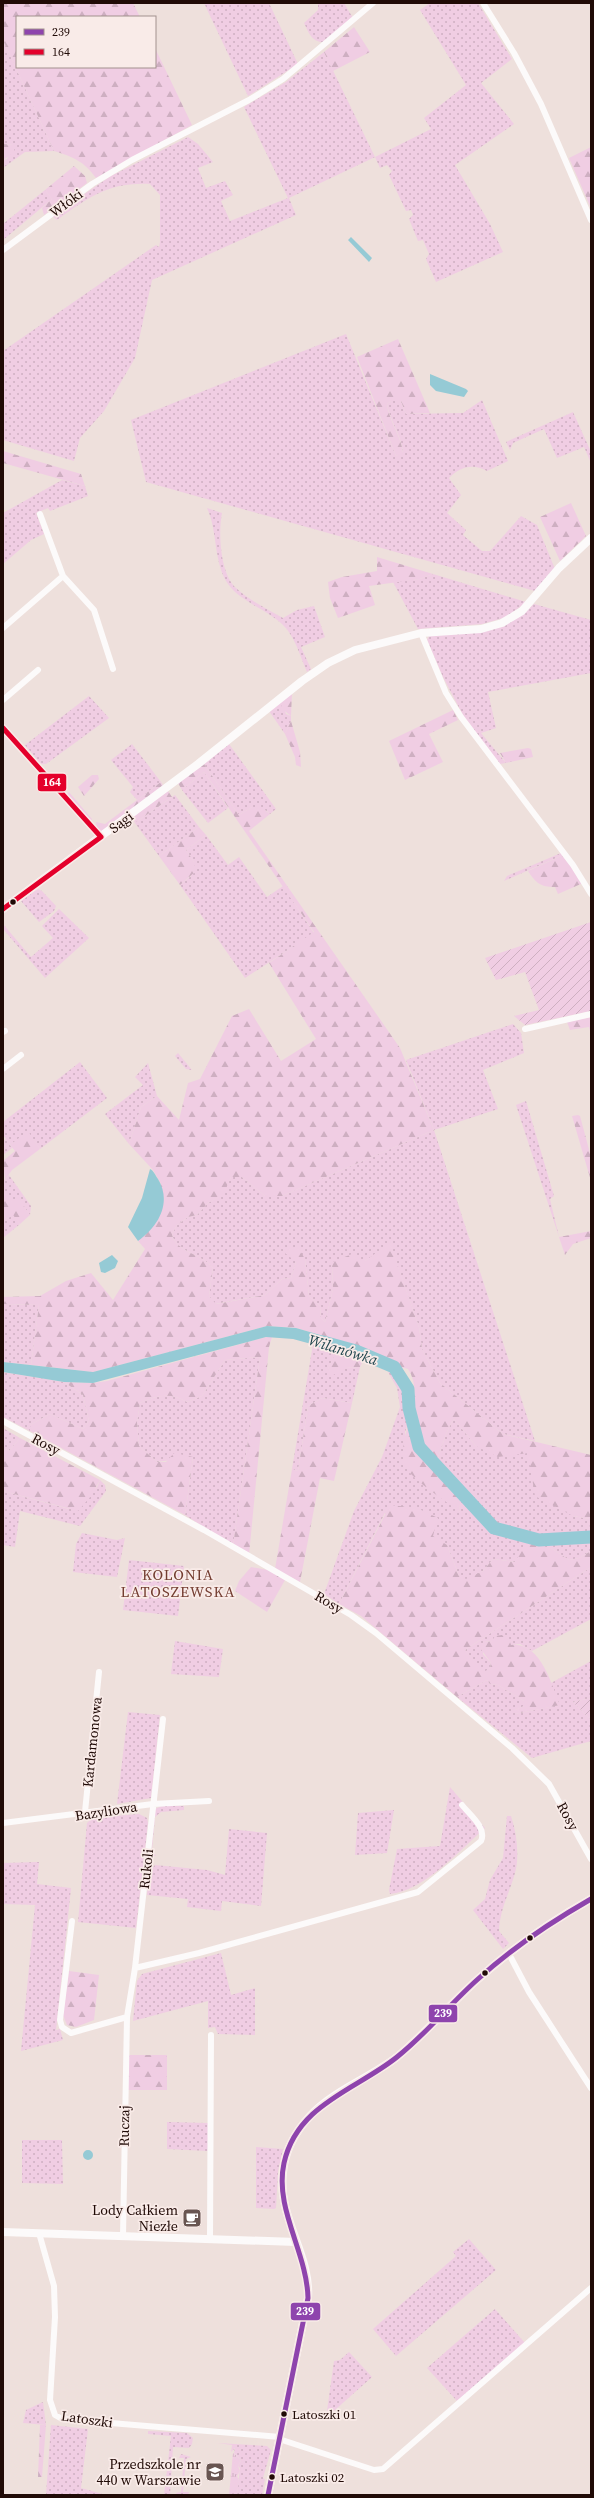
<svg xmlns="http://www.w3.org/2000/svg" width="594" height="2498" font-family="'Source Serif 4',serif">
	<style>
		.grass { fill: url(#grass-dots) }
		.forest { fill: url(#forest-firs) }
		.park { fill: url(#park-tufts) }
		.garden { fill: url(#garden-furrows) }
		.water { fill: #95cad5 }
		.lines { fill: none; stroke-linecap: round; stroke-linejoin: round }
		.river { stroke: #95cad5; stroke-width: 13 }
		.minor { stroke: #fcfafa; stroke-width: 6 }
		.tertiary { stroke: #fcfafa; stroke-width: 8 }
		.bus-1-casing { stroke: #f9ebe8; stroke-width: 8 }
		.bus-2-casing { stroke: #f9ebe8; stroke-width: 8 }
		.bus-1 { stroke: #8e44ad; stroke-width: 5 }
		.bus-2 { stroke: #e4002b; stroke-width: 5 }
		.bus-dot { fill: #200a06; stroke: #f9ebe8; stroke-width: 1.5 }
		.labels { text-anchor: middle; stroke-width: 3.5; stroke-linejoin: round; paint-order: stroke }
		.bus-label { font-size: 13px; fill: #200a06; stroke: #f9ebe8; text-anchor: start }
		.street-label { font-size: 14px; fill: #200a06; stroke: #f9ebe8 }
		.poi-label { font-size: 14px; fill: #200a06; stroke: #f9ebe8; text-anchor: end }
		.water-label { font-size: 15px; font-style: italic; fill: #1f454d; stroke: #f9ebe8 }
		.neighbourhood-label { font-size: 15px; letter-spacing: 1px; fill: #733c30; stroke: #f9ebe8 }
		.line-badge { stroke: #f9ebe8; stroke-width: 1.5 }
		.badge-label { font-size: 11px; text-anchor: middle; font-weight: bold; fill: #fff }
	</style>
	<defs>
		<pattern id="grass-dots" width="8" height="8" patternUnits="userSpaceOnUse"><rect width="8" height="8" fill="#f0cde3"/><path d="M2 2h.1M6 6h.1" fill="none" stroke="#ceafc1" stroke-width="1.8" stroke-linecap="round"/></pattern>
		<pattern id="forest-firs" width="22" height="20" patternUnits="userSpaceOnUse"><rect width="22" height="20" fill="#f0cde3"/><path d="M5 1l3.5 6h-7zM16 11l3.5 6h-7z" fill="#ceafc1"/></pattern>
		<pattern id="park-tufts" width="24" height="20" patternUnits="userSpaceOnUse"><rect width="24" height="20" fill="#f0cde3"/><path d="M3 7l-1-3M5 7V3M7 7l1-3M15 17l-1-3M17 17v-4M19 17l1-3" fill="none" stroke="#ceafc1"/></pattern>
		<pattern id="garden-furrows" width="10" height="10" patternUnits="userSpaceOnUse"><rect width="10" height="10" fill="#f0cde3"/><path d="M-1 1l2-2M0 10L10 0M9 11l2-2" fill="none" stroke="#ceafc1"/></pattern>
	</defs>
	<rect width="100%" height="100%" fill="#eee0dc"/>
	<path class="grass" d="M204 3H269L298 64 248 96Z
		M318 3H344L353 18 325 42C312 43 309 33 304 23L318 10Z
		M430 3H478L512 59 481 83 514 124 455 165 490 224 503 252 436 282 426 259 429 254 423 240 418 241 409 219 413 215 411 210 406 211 389 175 392 171 387 165 380 168 375 157 289 198 296 215 152 280 135 358 104 411 80 438 74 461 3 440V351L156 245 159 247 160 242V195L150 184C109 182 89 197 57 220L52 216 111 176 188 137 198 144 213 162 198 168 206 188 225 181 233 195 221 201 230 221 288 198 244 107 286 82 324 52 375 157 431 129 424 118 466 85 420 10Z
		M3 40 54 151 25 152 3 168V160L7 159 13 145 3 144Z
		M45 190 52 199 3 240V224Z
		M346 334 396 456 403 452C401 435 390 421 387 404L391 401H401L406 414 463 413 482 400 508 461 487 471C472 463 460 467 449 478L461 495 447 513 466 530 463 535 482 551H490L521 516 537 525 555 569 535 591 146 482 131 420Z
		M573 412 591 452V463L584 447 557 458 544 429 513 443 510 450 506 442Z
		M62 480 85 486 88 496 50 511 48 508 36 513 44 534 31 540 3 564V513Z
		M207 508 222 513C218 532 220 574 236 588 249 600 267 609 283 618L297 610 314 606 325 637 301 647 311 669 307 672C300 656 295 636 282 624 266 609 241 602 228 584 213 562 218 531 207 508Z
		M433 574 526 602 507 617 482 624 418 629 393 582 420 579Z
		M534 604 591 620V673L488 692 496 728 481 733 506 763 499 764 464 717 443 677 427 640 429 636C475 632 498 637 534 604Z
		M89 696 109 718 46 764H41L25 745Z
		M282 701 286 714 291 716V721L285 734 269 711Z
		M132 744 161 782 137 800 130 792 133 787 111 760Z
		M229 744 276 809 270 814 267 811 252 807 239 815 204 764Z
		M204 772 228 808 208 823 182 790Z
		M175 795 199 827 159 856 135 823Z
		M206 835 228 865 239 857 267 897 283 886 314 933 245 978 180 885 191 876 194 862 186 850Z
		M561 853 563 855 504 881 507 876Z
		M38 889 42 891 56 906 54 911 39 922 21 901Z
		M59 909 89 938 45 978 3 929V924L31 957 53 938 42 926Z
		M513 1024 521 1033 524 1053 483 1070 498 1109 434 1130 535 1441 503 1434 440 1383 422 1349 419 1327 390 1244 365 1261 332 1262 333 1289 325 1322 321 1318 320 1306 309 1296 305 1259 296 1262 291 1278 282 1279 265 1295 215 1304 209 1296 213 1268C201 1253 175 1252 172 1234L177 1225 188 1217 197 1215 208 1203 222 1195 231 1177H242L265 1196H282L434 1130 406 1060Z
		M178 1053 192 1070 186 1069 175 1056Z
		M80 1062 107 1098 40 1149 28 1132 10 1145 12 1148 3 1155V1141L6 1139 3 1135V1122Z
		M148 1063 157 1096 141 1107 129 1144 105 1114 143 1085 135 1077Z
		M526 1101 554 1196 550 1199 559 1237 516 1105Z
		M9 1175 31 1206 30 1215 19 1200 13 1204 3 1190V1178L5 1180Z
		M3 1214 7 1219 13 1214 20 1224 3 1238Z
		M3 1304 39 1305 31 1365 3 1362Z
		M313 1344 337 1351 328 1369 360 1367 352 1403 322 1398 308 1406 298 1471 292 1469Z
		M260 1357 233 1546 185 1515 193 1457 157 1462 139 1446 137 1422 140 1403C157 1395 171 1392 187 1402L202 1396 225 1360Z
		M3 1372 64 1382 83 1395 89 1421 83 1429 50 1414 30 1425V1431L3 1417Z
		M388 1372 394 1373 403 1384 406 1396 409 1421 405 1432 411 1473 460 1512C459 1490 449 1482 432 1470 442 1453 443 1435 454 1419L476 1446 528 1452 573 1516 590 1519 591 1551 579 1558 569 1560 551 1548 515 1562 493 1559 483 1571 466 1580 459 1576 447 1545 385 1513 339 1604 324 1594 354 1511 382 1457 400 1407 397 1388Z
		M3 1428 20 1438 9 1451 3 1448Z
		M100 1480 105 1485 106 1491 80 1526 20 1511 15 1547 3 1545V1491L69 1509 97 1487Z
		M82 1533 117 1540 125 1538 117 1577 73 1572 76 1544Z
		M129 1560 184 1566 178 1616 123 1610Z
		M591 1567V1619L532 1651 520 1644 511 1645 492 1641 484 1642 483 1654 491 1663 490 1668 484 1673 465 1650Z
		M175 1641 223 1649 219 1677 171 1674Z
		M591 1661V1698L573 1702 591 1720V1741L532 1758 457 1697 487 1680 490 1684 498 1685 524 1701V1706L515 1710V1714L559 1705 551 1683Z
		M128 1712 160 1715 151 1798 117 1804Z
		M450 1787 485 1828C460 1850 424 1891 390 1894L389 1890 397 1849 440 1846Z
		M162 1806H184V1810L161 1812 155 1817 152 1850 156 1856H152L151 1853 155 1809Z
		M394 1810 387 1853 355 1855 358 1813Z
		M139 1814 147 1818 148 1823 136 1928 78 1922 87 1823 92 1818Z
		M507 1816H511C516 1831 518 1846 517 1862 515 1884 500 1904 499 1931L509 1943 503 1949 473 1910 485 1899 490 1880 503 1858Z
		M229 1829 267 1833 261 1906 222 1901 221 1911 187 1907 188 1899 147 1895 149 1872 155 1865 207 1870 225 1875Z
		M39 1862 37 1884 71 1888 56 2030 60 2029 63 2040 21 2051 35 1905 3 1904V1863Z
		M221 1953 231 1995 255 1988V2035L218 2034 215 2027 208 2028V2001L133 2021 137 1981 142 1974Z
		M167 2122 208 2123V2151L167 2149Z
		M22 2140H62L63 2184 22 2183Z
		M256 2147 283 2149 278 2171 276 2208 274 2209 256 2208Z
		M469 2239 496 2270 396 2356 373 2329 456 2256 453 2252Z
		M495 2309 525 2343 457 2401 427 2368Z
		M349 2352 372 2377 326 2418 334 2361 340 2360Z
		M43 2402 46 2425 23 2423 26 2410Z
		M51 2425 88 2429 81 2488 106 2495H46Z
		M148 2431 187 2433 193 2438 192 2444 189 2448 173 2447 170 2495H164L171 2436 148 2434Z
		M217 2443 267 2446 271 2450 263 2478 265 2479 262 2495H237L240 2468 238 2466 241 2460 234 2453 235 2448 231 2452 232 2445Z
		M181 2454 191 2457 186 2459 183 2492H189L188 2495H177L176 2493 181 2492 184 2458H179Z"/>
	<path class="forest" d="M3 3H133L140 17H17V67H155V48L192 125 96 178C84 161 73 157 54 151L3 40Z
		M354 27 370 52 333 71 324 52Z
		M3 144 13 145 15 152 3 160Z
		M591 147V204L590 206 569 158Z
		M74 166 85 176 87 183 44 215 42 208 52 199 45 190Z
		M398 339 430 413 406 414 401 401H391L387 404C389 421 401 435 403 453L396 456 357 357Z
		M3 451 81 474 85 486 3 463Z
		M571 503 586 536 560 561 540 517Z
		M377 557 433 574 420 579 369 586 375 605 338 618 330 598 328 582 342 577 377 571Z
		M292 693 291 716 281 708 282 701Z
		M453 710 458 720 429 734 443 762 405 780 389 741Z
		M291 721 300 752 301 767 296 765 295 757 285 734Z
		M528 748 531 749 533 757 506 763 500 753Z
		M204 764 239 815 252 807H261L270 814 249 831 400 1048 434 1130 282 1196H265L242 1177H231L223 1195 208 1203 197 1215 188 1217 177 1225 172 1234C175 1252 201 1253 213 1268L209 1296 216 1304 265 1295 282 1279 291 1278 296 1262 285 1253 290 1247 299 1249 305 1259 309 1296 320 1306 321 1318 325 1322 333 1289 332 1262 352 1254 365 1261 390 1243 419 1327 422 1349 440 1383 503 1434 591 1455V1534H589L590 1519 573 1516 535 1496 528 1453 498 1457 476 1446 454 1419C443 1435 442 1453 432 1470L444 1478 459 1496 460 1512C444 1500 425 1488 411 1474 386 1447 430 1402 408 1369L369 1359 362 1363 360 1367 345 1368 330 1377 328 1369 341 1341 296 1328 267 1326 93 1372 31 1365 39 1305 3 1304V1297L40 1296 66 1281 91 1273 113 1300 145 1249 138 1241 156 1223 161 1184 153 1170 129 1144 141 1107 157 1096 179 1120 188 1083 200 1079 232 1016 249 1009 281 1061 316 1039 269 963 314 932 204 772 182 790 178 783Z
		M92 775H98L99 779 84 796 78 787Z
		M161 782 164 787 102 831 97 828 96 822 105 824Z
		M168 791 172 797 135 823 132 817Z
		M69 792 92 819 91 821 66 794Z
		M199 827 206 835 186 850 194 862 196 871 180 885 159 856Z
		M563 855 583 883 558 894 555 887C540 887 536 883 528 871Z
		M591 1017V1035L589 1027 570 1030 567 1022Z
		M578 1115 580 1116 591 1157V1181L572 1116Z
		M28 1131 40 1149 12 1170 5 1180 3 1161 15 1151 10 1145Z
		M3 1190 13 1203 19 1199 30 1215 20 1224 13 1215 7 1219 3 1214Z
		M591 1231V1238L573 1244 565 1255 559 1237Z
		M266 1337H272L269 1347 249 1555 233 1546 260 1357 225 1360 202 1396 187 1402C171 1392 157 1395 140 1403L137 1422 139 1446 157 1462H166L174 1453 193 1457 185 1515 30 1431V1425L50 1414 83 1429 89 1421 83 1395 64 1382 93 1383 107 1381Z
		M322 1398 352 1403 334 1481 320 1478 300 1582 275 1569 292 1469 298 1471 308 1406Z
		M20 1438 100 1480 91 1496 78 1511 3 1491V1448L9 1451Z
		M390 1505 417 1508 438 1518 433 1536 447 1545 459 1576 466 1579 483 1571 493 1559 515 1562 525 1543 551 1548 569 1560 579 1558 591 1551V1567L465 1650 484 1672 490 1668 491 1663 480 1648 484 1642 492 1641 495 1636 502 1635 509 1639 511 1645C540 1641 551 1683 560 1705L515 1714V1710L524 1706V1701L498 1685 490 1684 487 1680 457 1697 361 1616 339 1604Z
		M251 1567 268 1570 285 1580 267 1612 235 1591 239 1581Z
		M69 1971 99 1975 94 2020 76 2027 67 2025 63 2015Z
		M128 2055H167V2090H128Z
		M40 2425H46L42 2477H38Z"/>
	<path class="park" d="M233 2453 241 2460 238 2466 240 2471 237 2476 239 2481 237 2495H229Z"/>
	<path class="garden" d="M591 922V1011L525 1025 514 1016 539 1010 525 972 496 980 485 958Z
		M591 1698V1720L573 1702Z"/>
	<path class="water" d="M351 237 372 258 369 262 348 240Z
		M430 374 466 389 468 391 464 397 436 391 430 385Z
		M150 1169C154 1171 155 1175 158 1179 172 1202 159 1226 138 1241L128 1227 142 1198Z
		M112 1255 118 1261 115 1268 105 1273 101 1272 99 1263Z
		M267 1326 296 1328 341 1341 337 1351 293 1339 266 1337 93 1383 64 1382 3 1372V1362L93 1372Z
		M83 2155a5 5 0 1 1 10 0a5 5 0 1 1-10 0Z"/>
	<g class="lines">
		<path class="river" d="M323 1342 356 1351 394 1367 408 1389 409 1408 419 1447 494 1528 539 1540 591 1537"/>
		<path class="minor" d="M483 3 514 53 541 104 591 220
			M3 250 92 184 132 160 249 100 283 79 373 3
			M40 514 63 576 94 610 113 669
			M3 628 63 576
			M421 633 446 693 461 717 573 865 591 894
			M3 700 38 670
			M3 728 101 837
			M525 1029 591 1014
			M3 1032 5 1031
			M3 1069 21 1055
			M3 1421 204 1530 351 1615 376 1633 512 1748 549 1784 591 1859
			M85 1812 99 1672
			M3 1823 153 1804 209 1801
			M72 1921 60 2020 62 2027 71 2033 127 2017
			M509 1954 529 1992 591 2088
			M135 1968 199 1953 418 1892 481 1841C487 1828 470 1815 462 1805
			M39 2233 54 2286 55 2317 50 2400 55 2415 62 2419 280 2437
			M123 2236 127 2017 135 1968 163 1719
			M210 2238 211 2035
			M279 2439 374 2470 383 2469 591 2288"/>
		<path class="tertiary" d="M3 909 198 764 302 681 328 663 355 650 421 633 481 629 502 623 522 611 559 568 591 538
			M3 2232 296 2242
			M268 2495 308 2298C311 2254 277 2217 283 2172 285 2151 295 2132 310 2116 334 2090 370 2078 397 2057 426 2033 450 2004 478 1979 513 1948 551 1921 591 1899"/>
		<g class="bus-1-casing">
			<path id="bus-1" d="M268 2495 308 2298C307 2252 274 2209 284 2163 297 2104 356 2090 397 2057 427 2033 450 2004 478 1979 512 1948 551 1922 591 1899"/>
		</g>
		<g class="bus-2-casing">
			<path id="bus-2" d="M3 728 101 837
				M3 909 101 837"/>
		</g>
		<use href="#bus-1" class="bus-1"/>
		<use href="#bus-2" class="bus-2"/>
	</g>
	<defs>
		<g id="cafe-square" transform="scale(1)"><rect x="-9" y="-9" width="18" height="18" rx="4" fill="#685551" stroke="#f9ebe8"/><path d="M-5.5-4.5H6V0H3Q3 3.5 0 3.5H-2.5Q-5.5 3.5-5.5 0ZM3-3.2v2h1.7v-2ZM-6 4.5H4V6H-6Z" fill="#fff"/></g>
		<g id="school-square" transform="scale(1)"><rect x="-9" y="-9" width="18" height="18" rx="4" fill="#685551" stroke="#f9ebe8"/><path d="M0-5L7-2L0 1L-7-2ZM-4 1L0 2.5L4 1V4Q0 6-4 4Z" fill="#fff"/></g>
	</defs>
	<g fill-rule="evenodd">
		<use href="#cafe-square" x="192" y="2218"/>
		<use href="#school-square" x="215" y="2472"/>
	</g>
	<g class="bus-dot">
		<circle cx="13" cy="902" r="3.5"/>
		<circle cx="530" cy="1938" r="3.5"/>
		<circle cx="485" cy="1973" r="3.5"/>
		<circle cx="284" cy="2414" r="3.5"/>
		<circle cx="272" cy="2477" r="3.5"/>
	</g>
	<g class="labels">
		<g class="bus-label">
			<text x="292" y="2419">Latoszki 01</text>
			<text x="280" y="2482">Latoszki 02</text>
		</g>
		<g class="street-label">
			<text transform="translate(66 203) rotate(-36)" y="5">Włóki</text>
			<text transform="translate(121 822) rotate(-37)" y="5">Sągi</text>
			<text transform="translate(46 1444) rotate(28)" y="5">Rosy</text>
			<text transform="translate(329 1602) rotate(30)" y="5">Rosy</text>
			<text transform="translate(92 1742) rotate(-84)" y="5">Kardamonowa</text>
			<text transform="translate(106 1811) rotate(-9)" y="5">Bazyliowa</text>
			<text transform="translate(568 1816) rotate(62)" y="5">Rosy</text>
			<text transform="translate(146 1869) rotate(-84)" y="5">Rukoli</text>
			<text transform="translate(124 2126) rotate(-89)" y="5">Ruczaj</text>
			<text transform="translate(87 2419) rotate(8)" y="5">Latoszki</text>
		</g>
		<g class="poi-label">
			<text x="178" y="2215">Lody Całkiem<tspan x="178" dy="16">Niezłe</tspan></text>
			<text x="201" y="2469">Przedszkole nr<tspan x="201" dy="16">440 w Warszawie</tspan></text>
		</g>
		<g class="water-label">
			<text transform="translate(343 1350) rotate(17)" y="5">Wilanówka</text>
		</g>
		<g class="neighbourhood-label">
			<text x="178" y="1580">KOLONIA<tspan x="178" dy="17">LATOSZEWSKA</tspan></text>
		</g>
	</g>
	<g class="line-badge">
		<rect x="37" y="773" width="30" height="19" rx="4" fill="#e4002b"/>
		<rect x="428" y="2004" width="30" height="19" rx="4" fill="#8e44ad"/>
		<rect x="290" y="2302" width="31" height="19" rx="4" fill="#8e44ad"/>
	</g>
	<g class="badge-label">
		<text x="52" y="786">164</text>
		<text x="443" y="2017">239</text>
		<text x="305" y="2315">239</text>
	</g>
	<rect width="594" height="2498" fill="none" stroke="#200a06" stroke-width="8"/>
	<rect x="16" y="16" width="140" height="52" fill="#f9ebe8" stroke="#a2918e"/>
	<rect x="24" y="29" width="20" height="6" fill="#8e44ad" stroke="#a2918e"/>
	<text x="52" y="36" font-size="12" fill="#200a06">239</text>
	<rect x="24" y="49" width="20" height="6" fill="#e4002b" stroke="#a2918e"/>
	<text x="52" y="56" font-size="12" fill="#200a06">164</text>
</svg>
